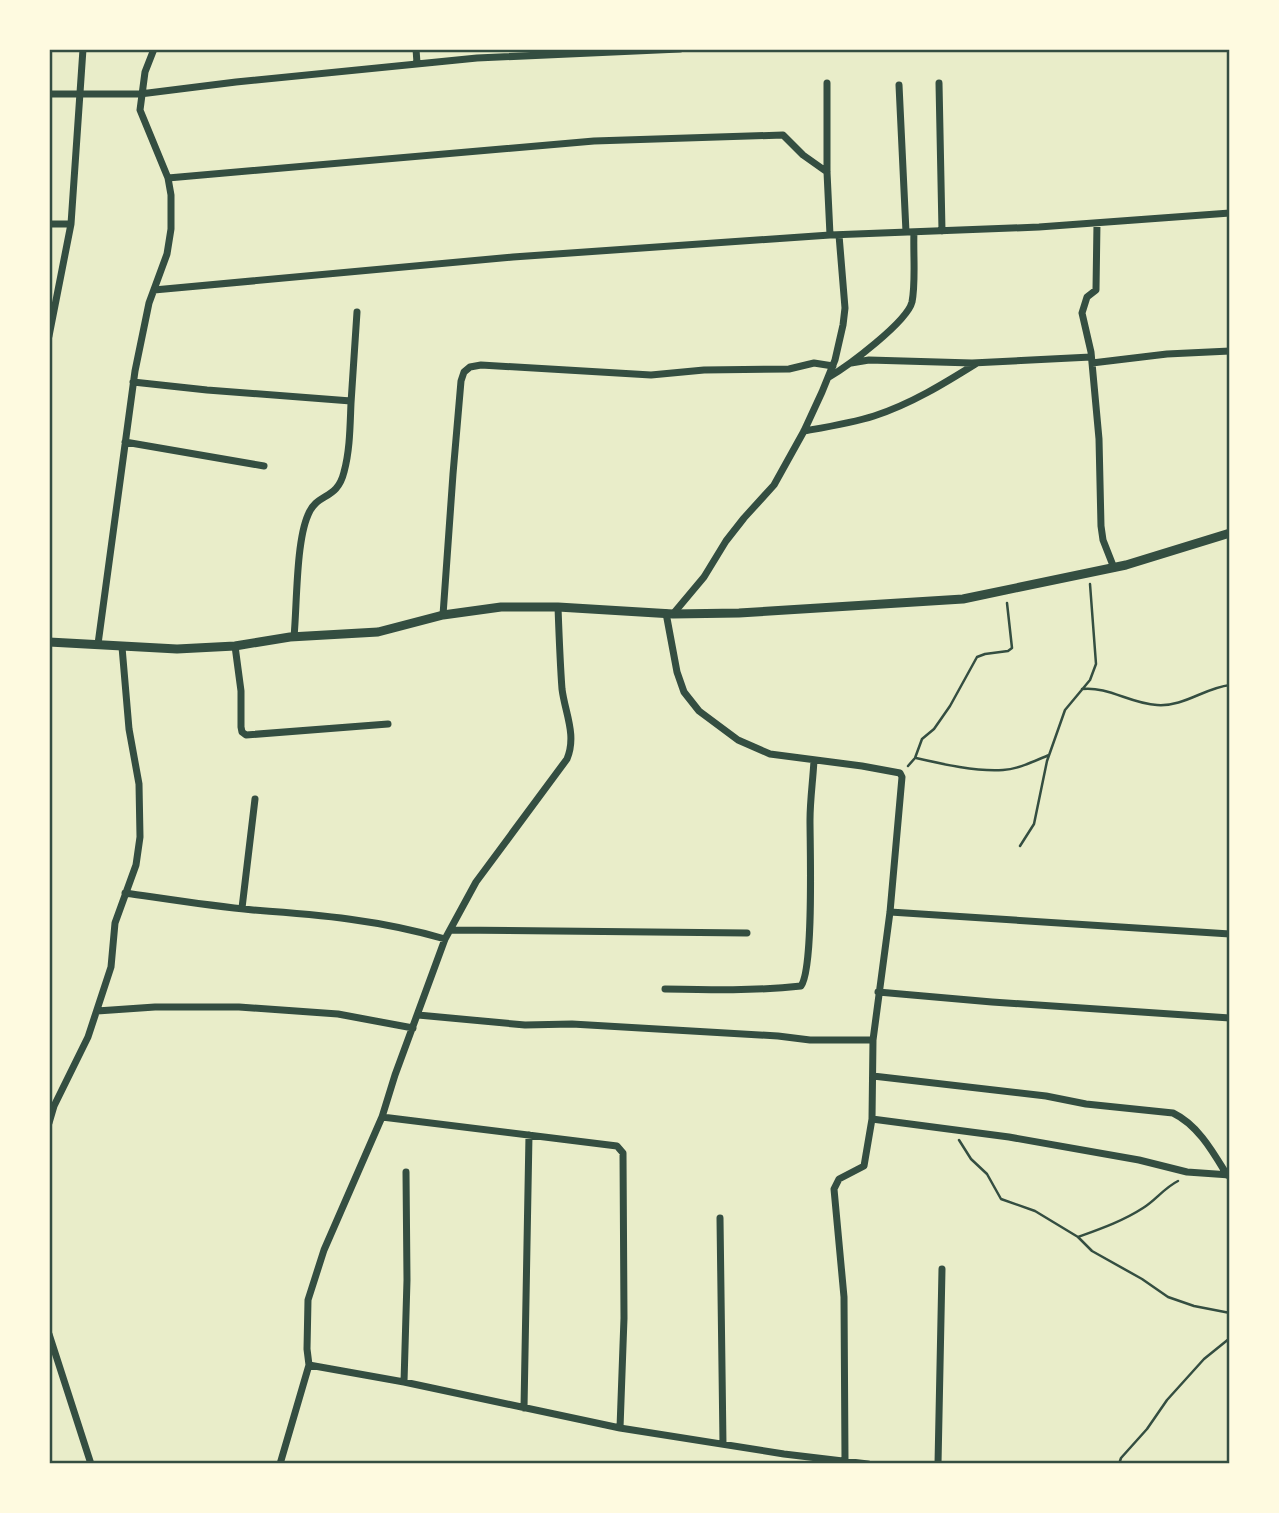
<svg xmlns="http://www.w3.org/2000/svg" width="1279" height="1513" font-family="Inter,sans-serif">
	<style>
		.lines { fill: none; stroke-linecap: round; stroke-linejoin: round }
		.path { stroke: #344e41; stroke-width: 2.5 }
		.minor { stroke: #344e41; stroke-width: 7 }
		.tertiary { stroke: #344e41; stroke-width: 9 }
		.neatline { fill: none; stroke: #344e41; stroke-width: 2.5 }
	</style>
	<rect width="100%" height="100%" fill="#e9edc9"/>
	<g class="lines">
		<path class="path" d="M1082 689C1108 686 1131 704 1157 705 1184 707 1204 688 1230 685
			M916 758C942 764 977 772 1003 770 1019 769 1034 761 1049 755
			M908 766 915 758 922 739 934 729 950 706 977 657 985 654 1008 651 1012 648 1007 603
			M1020 846 1034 824 1047 761 1065 710 1090 680 1096 664 1090 584
			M959 1140 971 1159 987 1174 1001 1199 1035 1211 1078 1237 1092 1251 1142 1279 1168 1297 1194 1306 1230 1313
			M1078 1237C1100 1229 1123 1221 1143 1208 1156 1200 1164 1188 1178 1181
			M1119 1464 1121 1458 1147 1429 1167 1400 1204 1359 1230 1338"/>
		<path class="minor" d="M416 49 417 63
			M827 83V172L830 235
			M939 83 942 231
			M899 85 906 232
			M49 94H140L236 82 477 58 680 49
			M168 178 594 141 783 135 803 155 827 172
			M1097 223 1096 290 1087 297 1082 313 1091 352 1099 439 1101 526 1103 540 1114 568
			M49 224H71
			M154 290 513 257 830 235 1039 227 1230 213
			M49 336 71 224 83 49
			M851 363 869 360 972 363 1091 357
			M1092 363 1167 354 1230 351
			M829 377C848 366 907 322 912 302 916 282 913 253 914 232
			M133 382 207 390 351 401
			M804 431C827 427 852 423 874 416 911 404 945 383 977 363
			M125 442 264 466
			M666 613 677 672 684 692 699 711 738 740 770 754 862 766 900 773 902 777 890 912 873 1040 872 1119 864 1166 839 1179 834 1189 844 1297 845 1460
			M673 614 704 577 726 541 744 518 774 485 804 431 822 392 835 360 843 325 845 308 839 235
			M443 615 453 474 461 381 464 372 470 367 481 365 651 375 704 370 789 369 814 363 833 366
			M294 637C297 605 296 542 308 515 317 492 337 501 344 472 350 450 350 426 351 403 353 373 355 343 357 312
			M98 644 135 371 149 303 167 254 171 229V195L168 178 140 110 145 72 154 49
			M235 646 241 691V727L242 732 246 735 388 724
			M125 893C167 899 210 906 253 910 321 915 380 920 445 939
			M242 908 255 799
			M890 912 1230 934
			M451 930 747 933
			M665 989C710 990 756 991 801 986 814 968 810 848 810 820 810 800 813 780 814 760
			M878 992 992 1002 1230 1018
			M97 1011 155 1007H239L338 1014 413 1028
			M418 1015 525 1025 572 1024 778 1036 810 1040H873
			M873 1076 1046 1096 1086 1104 1173 1113C1198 1125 1213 1152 1227 1175
			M382 1117 617 1146 623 1153 624 1318 620 1428
			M872 1119 1009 1137 1139 1160 1187 1172 1230 1175
			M49 1123 54 1106 88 1037 111 967 115 923 136 865 140 837 139 784 129 729 122 647
			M720 1218 723 1444
			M49 1334 91 1464
			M309 1365 404 1382 620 1428 784 1454 868 1464
			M404 1382 407 1280 406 1172
			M524 1408 529 1135
			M280 1464 309 1365 307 1349 308 1300 324 1250 382 1117 395 1075 445 939 476 882 567 759C577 735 565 713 562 689 560 662 559 634 558 607
			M938 1464 942 1269"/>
		<path class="tertiary" d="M49 642 177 649 235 646 290 637 378 632 443 615 501 607H558L673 614 739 613 963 599 1126 565 1230 533"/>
	</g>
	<rect width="1279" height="1513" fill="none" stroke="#fefae0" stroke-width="102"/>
	<rect x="51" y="51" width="1177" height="1411" class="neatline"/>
</svg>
